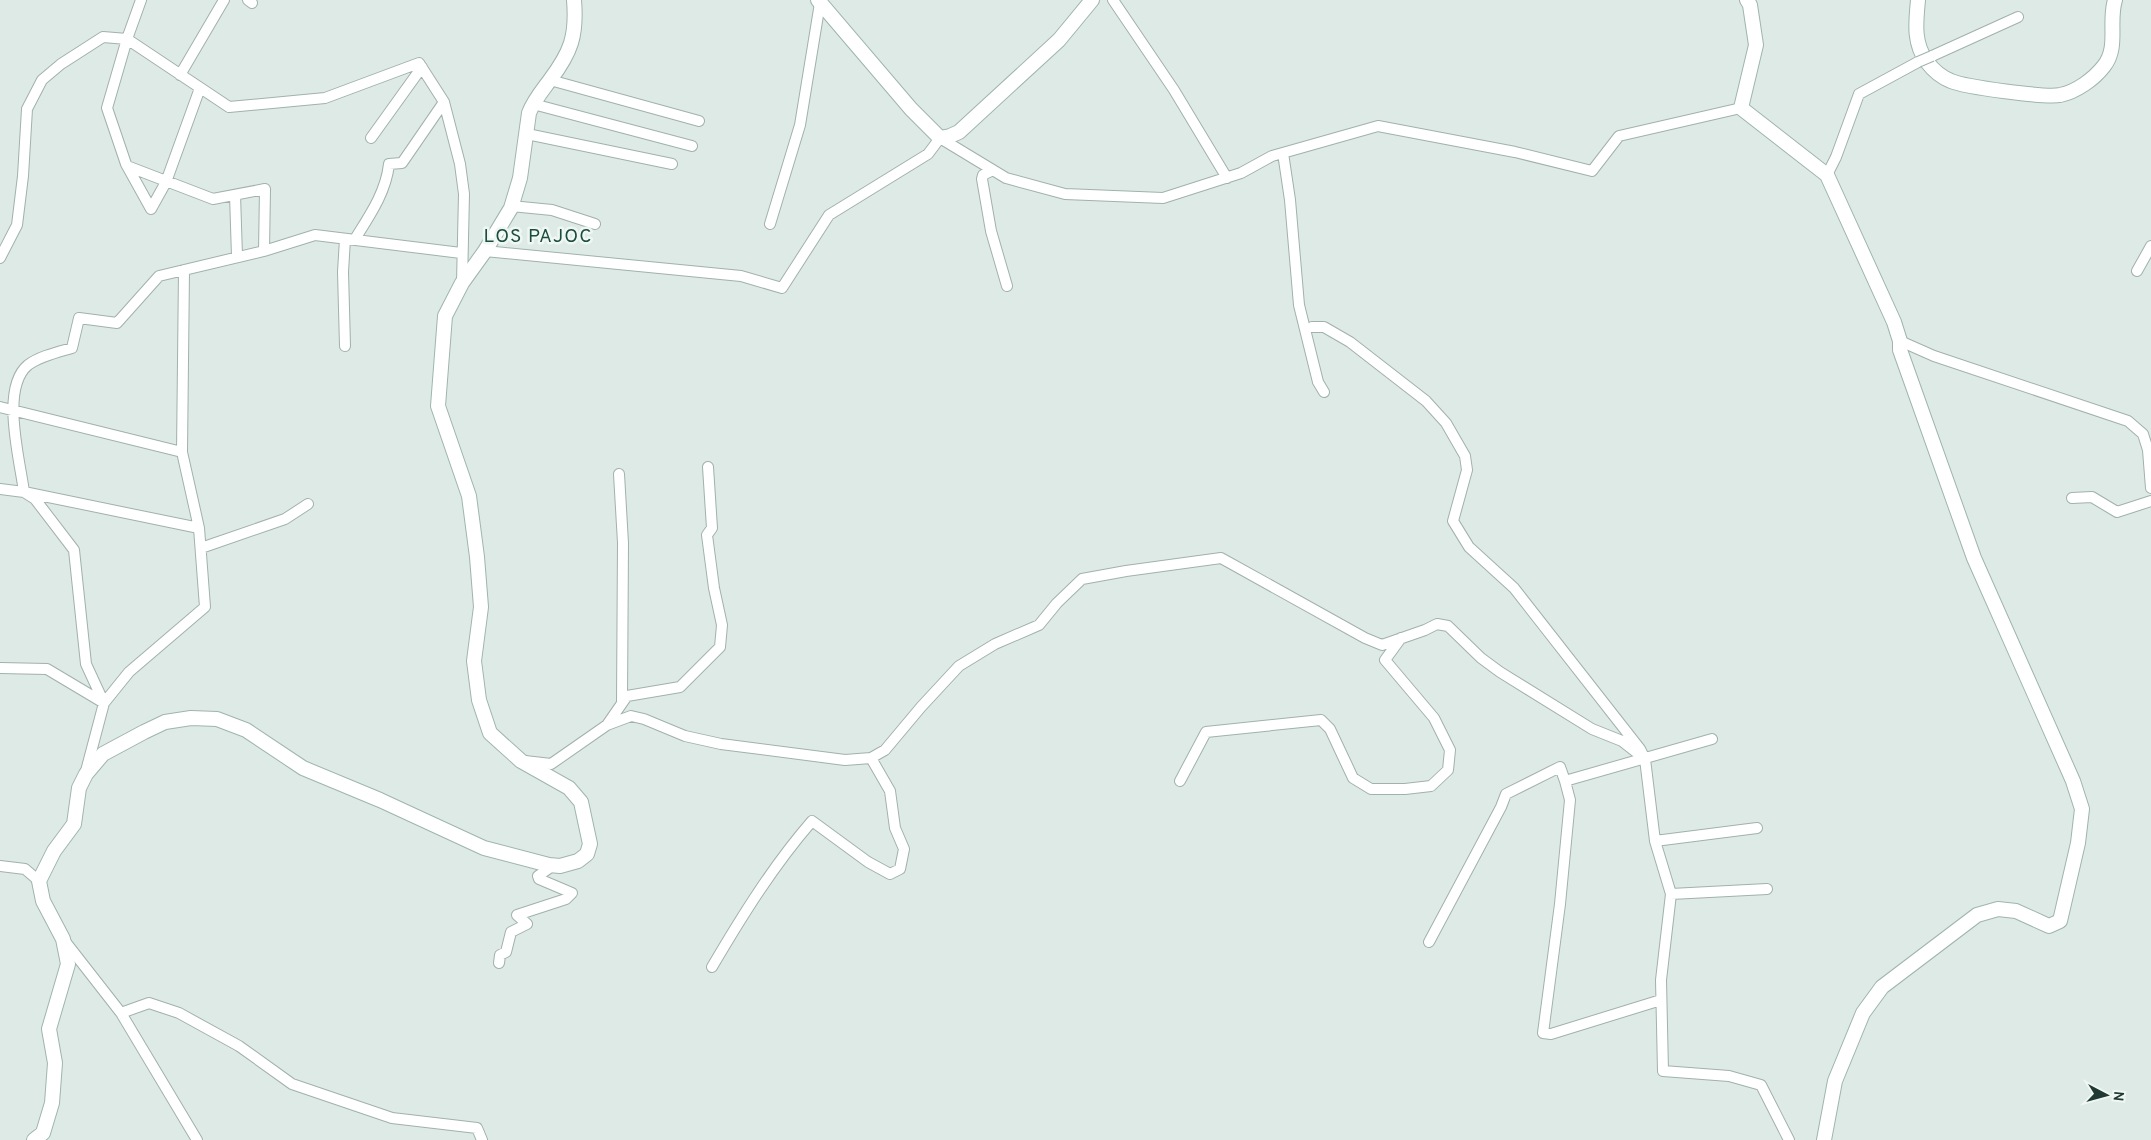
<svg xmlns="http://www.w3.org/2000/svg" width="2151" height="1140" font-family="Overpass,sans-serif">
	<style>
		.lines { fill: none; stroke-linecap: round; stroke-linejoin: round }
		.street-casing { stroke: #a1b1ac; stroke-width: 12 }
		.secondary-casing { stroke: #9eb5ad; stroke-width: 16 }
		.street { stroke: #fff; stroke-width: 10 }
		.secondary { stroke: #fff; stroke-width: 14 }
		.street-bridge-casing { stroke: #a1b1ac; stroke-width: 12; stroke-linecap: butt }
		.street-bridge { stroke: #fff; stroke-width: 10 }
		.labels { text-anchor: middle; stroke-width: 5; stroke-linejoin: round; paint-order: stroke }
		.quarter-label { font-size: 19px; letter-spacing: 1px; fill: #1c4b40; stroke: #eff7f3 }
	</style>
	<rect width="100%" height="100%" fill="#deeae5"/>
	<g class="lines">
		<g class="street-casing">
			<path id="street" d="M141 0 127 39 229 107 325 98 419 63 444 102 460 164 464 194 462 283
				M248 0 252 3
				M1113 0 1174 90 1227 178
				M1932 56 2018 17
				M180 75 224 0
				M550 80 699 121
				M533 104 692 146
				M527 134 672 164
				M371 138 422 67
				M1283 153 1290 200 1299 305 1318 382 1324 392
				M127 166 213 199 265 189 264 251
				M993 170 983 175 982 179 991 231 1007 286
				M1827 175 1836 157 1859 94 1918 62
				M235 195 237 256
				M511 206 552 210 595 224
				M770 224 800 125 820 3
				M345 239 343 272 345 346
				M355 239C370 215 386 192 389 164L402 163 444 102
				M485 251 741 276 782 288 829 215 928 154 940 138 1006 178 1065 194 1163 198 1241 173 1272 156 1378 126 1515 152 1592 171 1619 136 1741 108
				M0 258 17 225 23 176 27 109 42 80 61 64 103 37 127 39 107 108 126 164 151 209 166 182 200 88
				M2137 271 2151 246
				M1312 327H1324L1350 342 1426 401 1446 423 1465 456 1467 470 1453 521 1469 547 1514 588 1640 749 1645 759 1655 841 1671 894 1661 980 1663 1071 1729 1076 1761 1085 1789 1140
				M1900 341 1934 356 2128 421 2143 434 2148 450 2151 488
				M0 407 182 452
				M619 474 623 543 622 701
				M0 489 24 492 199 528
				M2072 498 2092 497 2117 512 2151 501
				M201 548 285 519 308 504
				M0 668 47 669 104 703 129 672 205 607 199 528 182 452 184 270
				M607 725 627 696 680 687 720 647 722 625 714 588 707 535 712 528 708 467
				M525 761 551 764 607 725 631 716 644 719 685 736 721 744 845 760 871 758 885 750 921 707 959 666 995 644 1039 625 1057 603 1082 579 1126 571 1221 558 1365 638 1382 645 1425 630 1437 624 1448 626 1481 658 1500 672 1592 729 1622 741 1645 759
				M86 771 104 703 86 664 74 550 35 499 24 492C20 460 0 388 28 365 40 356 58 352 72 348L79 318 117 323 159 276 264 251 315 235 461 253
				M1180 781 1206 732 1321 720 1330 729 1353 778 1371 789H1405L1431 786 1448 770 1450 750 1434 718 1385 660 1401 638
				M1565 781 1570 800 1560 904 1543 1033 1551 1034 1661 1000
				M1655 841 1757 828
				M0 866 25 869 39 881
				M1671 894 1767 889
				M64 940 121 1013 197 1140
				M1429 942 1501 807 1506 794 1560 767 1565 781 1712 739
				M499 963 500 955 506 952 511 932 527 924 517 915 566 899 572 893 539 879 538 876 548 869 549 865
				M712 967C742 916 773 866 812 821L868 862 890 874 900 869 904 849 895 828 890 791 871 758
				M121 1013 149 1003 179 1013 239 1046 292 1084 392 1118 477 1128 482 1140"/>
		</g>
		<g class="secondary-casing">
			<path id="secondary" d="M818 0 911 109 940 138 950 136 959 132 1059 40 1092 0
				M1747 0 1750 5 1756 45 1741 108 1827 175 1894 322 1900 341V350L1974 558 2073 781 2082 809 2078 843 2060 921 2049 926 2016 911 1998 909 1977 915 1882 987 1863 1013 1835 1081 1824 1140
				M1918 0C1916 22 1913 43 1927 62 1933 70 1941 77 1951 81 1965 87 2046 98 2060 95 2076 92 2094 79 2104 66 2119 47 2108 22 2115 0
				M34 1140 43 1133 52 1103 55 1063 49 1029 68 964 63 939 43 901 39 881 54 851 74 824 79 788 86 774 103 754 144 732 165 722 191 718 217 719 246 730 303 768 380 800 484 848 549 865 560 866 578 861 587 854 590 844 581 802 569 788 521 761 490 733 479 700 474 661 481 607 477 557 469 496 438 406 445 316 462 283 485 251 511 208 520 178 529 113C534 100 542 91 550 80 571 52 577 36 574 0"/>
		</g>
		<use href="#street" class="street"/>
		<use href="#secondary" class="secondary"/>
		<g class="street-bridge-casing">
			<path id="street-bridge" d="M1918 62 1932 56"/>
		</g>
		<use href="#street-bridge" class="street-bridge"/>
	</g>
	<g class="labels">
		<g class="quarter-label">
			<text x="538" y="242">LOS PAJOC</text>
		</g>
	</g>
	<g transform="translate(2106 1095) rotate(96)" stroke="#eff7f3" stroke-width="4" paint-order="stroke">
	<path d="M0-4L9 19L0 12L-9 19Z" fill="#203933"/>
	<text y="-8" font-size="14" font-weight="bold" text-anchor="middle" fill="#203933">N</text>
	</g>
</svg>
